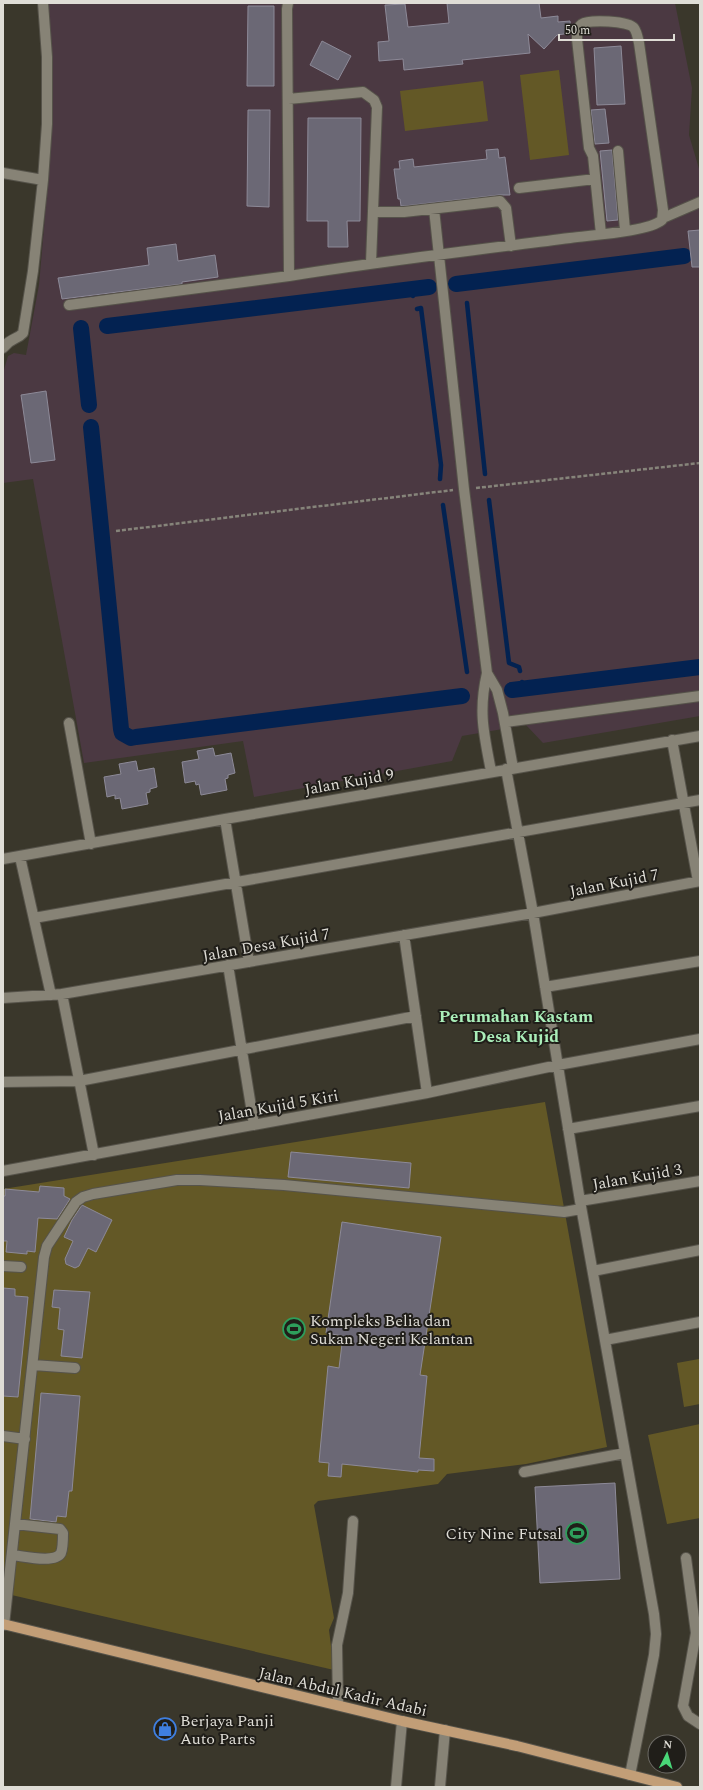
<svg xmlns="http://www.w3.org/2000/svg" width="703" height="1790" font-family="Spectral,serif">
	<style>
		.education { fill: #4b3942 }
		.green { fill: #635826 }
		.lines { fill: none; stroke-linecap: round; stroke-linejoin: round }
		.stream { stroke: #032251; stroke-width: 4.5 }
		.canal { stroke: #032251; stroke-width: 16 }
		.building { fill: #6b6875; stroke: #8d8a98 }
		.minor-casing { stroke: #56534a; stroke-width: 12 }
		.major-casing { stroke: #56534a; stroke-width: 12 }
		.path { stroke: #86847a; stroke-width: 2.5; stroke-dasharray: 4 2; stroke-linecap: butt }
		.minor { stroke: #878376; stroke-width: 10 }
		.major { stroke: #c29e77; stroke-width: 10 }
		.labels { text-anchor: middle; stroke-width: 4; stroke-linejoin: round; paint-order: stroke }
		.street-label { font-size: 16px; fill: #dfddd6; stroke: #201e19 }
		.poi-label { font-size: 16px; fill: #dfddd6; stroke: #201e19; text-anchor: start }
		.neighbourhood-label { font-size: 17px; font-weight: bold; fill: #aaeeb9; stroke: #201e19 }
	</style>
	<rect width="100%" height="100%" fill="#3a372b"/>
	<path class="education" d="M47 3H675L692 88 689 135 700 172V716L543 743 526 725 462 736 452 761 254 797 243 741 84 763 33 479 3 483V373L8 356 14 353 26 355 39 285 45 216 50 58Z"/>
	<path class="green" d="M559 70 569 155 530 160 520 75Z
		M483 81 488 121 405 131 400 91Z
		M545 1102 607 1447 526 1464 447 1474 438 1484 318 1501 314 1505 334 1618 329 1630 334 1670 3 1593V1189Z
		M699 1359 700 1404 684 1407 677 1363Z
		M700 1424V1518L667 1524 648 1435Z"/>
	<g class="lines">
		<path class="stream" d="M412 289 413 296
			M467 303 485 474
			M417 309 421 308 441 465 440 479
			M489 500 509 663 519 667 520 671
			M443 505 467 672
			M522 682 523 689"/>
		<path class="canal" d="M456 284 684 256
			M107 326 429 287
			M81 328 89 405
			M91 427 121 729 122 733 131 738 136 737 462 696
			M512 690 700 667"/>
	</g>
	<path class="building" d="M447 3H539L541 18 558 16V22L570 21 571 33 557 35 544 49 528 34 530 53 462 60 463 64 404 70 403 59 379 61 378 42 389 41 385 5 405 4 408 27 449 23Z
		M248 6H274V86H247Z
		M322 41 351 56 338 80 310 65Z
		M621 46 625 104 597 105 594 48Z
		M605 109 609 143 595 144 591 110Z
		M248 110H270L269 207 247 206Z
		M308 118H361L360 221H347L348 247H328V221H307Z
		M498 149 499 158 505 157 510 195H499L404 206H401L400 199H398L394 169H400L399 161 413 159 414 167 487 159 486 150Z
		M612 150 618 220 607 221 600 151Z
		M700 230V267H692L688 231Z
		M176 244 178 261 215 255 218 277 182 282V284L62 299 58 278 149 265 147 248Z
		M46 391 55 460 31 463 21 395Z
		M213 748 215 756 231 753 235 773 228 775V778L225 779 227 790 201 795 199 784 196 785 195 781 185 783 182 762 199 759 197 751Z
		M136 761 138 771 154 768 157 787 150 789V792L146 793 148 804 122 809 120 798 115 799V795L107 797 104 777 121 774 119 764Z
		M291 1152 411 1163 409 1188 288 1177Z
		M40 1186 64 1188V1196L70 1199 57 1219 38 1218 35 1252 27 1251V1254L6 1252 7 1241H3V1196H5V1189L39 1192Z
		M82 1205 112 1220 96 1252 88 1248 79 1266 75 1268 66 1264 65 1259 73 1241 64 1237 72 1220Z
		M342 1222 441 1237 420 1375 427 1376 419 1458 434 1459V1471L418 1470V1472L342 1464 341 1477 328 1476 329 1463 319 1462 328 1366 339 1368 343 1336 326 1333Z
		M3 1288 15 1289V1296L28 1297 18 1397 3 1396Z
		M54 1290 90 1292 82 1358 61 1356 64 1330 58 1329 60 1308 52 1307Z
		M41 1393 80 1396 72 1491H69L66 1517 57 1516 56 1522 30 1519Z
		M615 1483 620 1579 540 1583 535 1487Z"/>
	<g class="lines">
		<g class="minor-casing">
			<path id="minor" d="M288 3 287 9 289 276C382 261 476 250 570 238 590 235 648 232 662 220L663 210 639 43C638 39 637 32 634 28 629 21 589 19 582 24 577 28 577 33 577 39L589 148 593 156 601 234
				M288 99 363 92 374 100 377 107 371 263
				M618 151 625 230
				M3 173 43 180 33 271 23 333C17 340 11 337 3 348
				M43 180 47 124V57L43 3
				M519 188 595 179
				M434 209 464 489 487 673C478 712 484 734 491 771
				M373 212H404L500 201 506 208 511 246
				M663 218 700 202
				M69 305 289 276
				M487 673 497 690 503 713 513 768
				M505 722 700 696
				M69 723 91 844
				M672 740 698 881
				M506 769 533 913 580 1201 654 1614 656 1634 654 1655 630 1775
				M225 819 249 962
				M20 857 51 995
				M3 859 225 819 700 736
				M34 918 700 800
				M404 935 427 1093
				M228 965 254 1125
				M545 987 700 961
				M62 994 94 1155
				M3 998 62 994 533 913 700 881
				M3 1082 79 1081 416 1016
				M568 1129 700 1106
				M3 1171 427 1093 558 1065 700 1039
				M580 1201 700 1181
				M3 1266 21 1267
				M593 1271 700 1250
				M605 1340 700 1322
				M33 1365 75 1368
				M3 1436 25 1439
				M524 1472 625 1453
				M12 1555C23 1556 55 1564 61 1553 63 1548 63 1539 63 1533L60 1529 15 1524
				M686 1558 696 1633 683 1706 688 1716 700 1724
				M4 1625 44 1257 47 1246 76 1202 83 1197 93 1194 177 1180H200L284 1185 564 1212 581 1209
				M338 1705 337 1645 348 1593 353 1521
				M396 1787 402 1721
				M440 1787 445 1730"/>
		</g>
		<g class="major-casing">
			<path id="major" d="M3 1624 402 1721 517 1746 677 1787"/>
		</g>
		<path class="path" d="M476 488 700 463
			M116 531 453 490"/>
		<use href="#minor" class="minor"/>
		<use href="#major" class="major"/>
	</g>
	<defs>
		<g id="stadium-ring" transform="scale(1.15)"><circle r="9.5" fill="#201e19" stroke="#2e9e5b" stroke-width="1.5"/><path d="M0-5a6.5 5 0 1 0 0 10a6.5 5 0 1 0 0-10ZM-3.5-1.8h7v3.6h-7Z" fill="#2e9e5b"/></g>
		<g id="shop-ring" transform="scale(1.15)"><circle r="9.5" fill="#201e19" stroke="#3f7fe0" stroke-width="1.5"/><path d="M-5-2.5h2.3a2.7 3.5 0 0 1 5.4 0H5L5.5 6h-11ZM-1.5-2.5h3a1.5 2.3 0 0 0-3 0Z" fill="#3f7fe0"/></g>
	</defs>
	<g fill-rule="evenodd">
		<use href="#stadium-ring" x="294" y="1329"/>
		<use href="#stadium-ring" x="577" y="1533"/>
		<use href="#shop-ring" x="165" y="1729"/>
	</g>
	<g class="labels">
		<g class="street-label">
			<text transform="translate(349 781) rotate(-10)" y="6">Jalan Kujid 9</text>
			<text transform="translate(614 882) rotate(-11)" y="6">Jalan Kujid 7</text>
			<text transform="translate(266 944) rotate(-10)" y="6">Jalan Desa Kujid 7</text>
			<text transform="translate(278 1105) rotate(-10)" y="6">Jalan Kujid 5 Kiri</text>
			<text transform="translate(637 1176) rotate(-10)" y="6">Jalan Kujid 3</text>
			<text transform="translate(343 1691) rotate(13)" y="6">Jalan Abdul Kadir Adabi</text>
		</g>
		<g class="poi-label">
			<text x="310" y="1326">Kompleks Belia dan<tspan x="310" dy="18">Sukan Negeri Kelantan</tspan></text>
			<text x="562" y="1539" text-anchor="end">City Nine Futsal</text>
			<text x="180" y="1726">Berjaya Panji<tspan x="180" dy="18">Auto Parts</tspan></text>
		</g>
		<g class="neighbourhood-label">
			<text x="516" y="1022">Perumahan Kastam<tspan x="516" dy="20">Desa Kujid</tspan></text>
		</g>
	</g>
	<rect width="703" height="1790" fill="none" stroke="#dfddd6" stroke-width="8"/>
	<g transform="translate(667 1754) rotate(5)"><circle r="19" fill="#201e19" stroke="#6c6a65"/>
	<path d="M0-3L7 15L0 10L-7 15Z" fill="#49d778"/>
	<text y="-6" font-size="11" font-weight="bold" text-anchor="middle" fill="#dfddd6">N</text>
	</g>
	<path d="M559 34v6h115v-6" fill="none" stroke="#dfddd6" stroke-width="2"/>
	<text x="565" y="34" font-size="12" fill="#dfddd6" stroke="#201e19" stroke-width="3" paint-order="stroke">50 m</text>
</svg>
